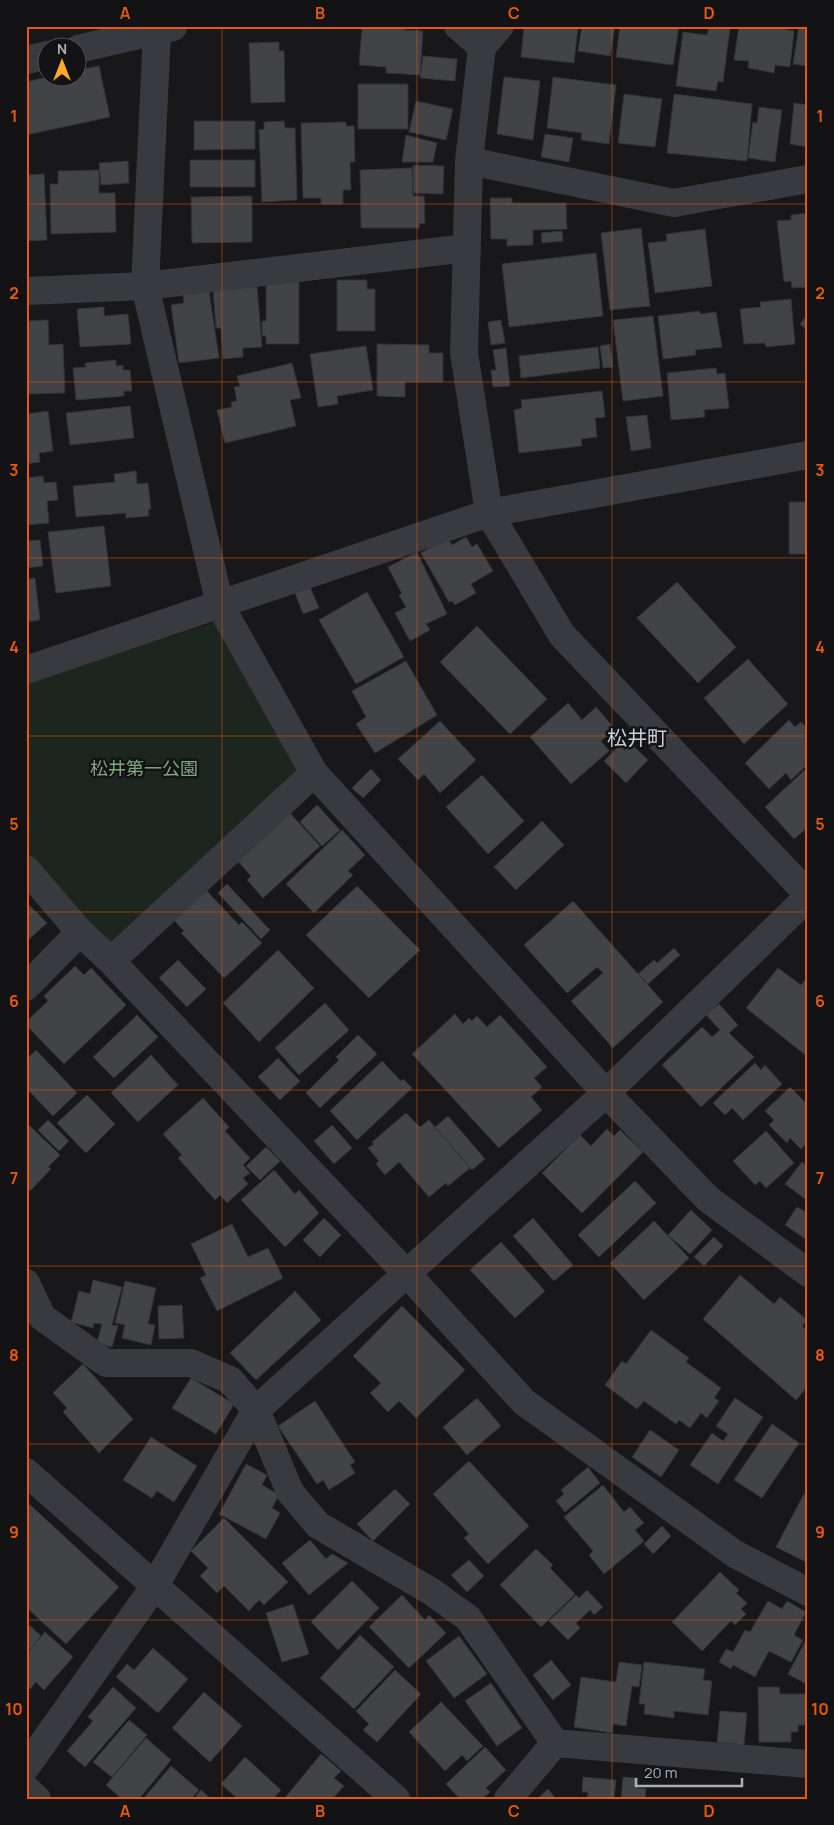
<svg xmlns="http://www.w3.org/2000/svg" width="834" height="1825" font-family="Manrope,'Noto Sans JP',sans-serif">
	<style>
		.green { fill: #1d261e }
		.building { fill: #424347; stroke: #323237 }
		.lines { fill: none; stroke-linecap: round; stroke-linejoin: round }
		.street { stroke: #383a40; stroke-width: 28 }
		.grid { fill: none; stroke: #e8590c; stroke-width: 1; stroke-opacity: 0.55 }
		.labels { text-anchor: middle; stroke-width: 5; stroke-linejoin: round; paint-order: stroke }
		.park-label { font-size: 18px; fill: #7fa87f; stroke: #131315 }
		.quarter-label { font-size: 20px; fill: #cacfd7; stroke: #131315 }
		.neatline { fill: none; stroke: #e8590c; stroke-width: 2 }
		.grid-label { font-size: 16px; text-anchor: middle; font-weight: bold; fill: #e8590c }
	</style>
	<rect width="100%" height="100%" fill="#18181a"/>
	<path class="green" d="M215 622 306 780 111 961 85 924 26 855V683Z"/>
	<path class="building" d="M362 26H405V30L423 31 420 75 386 73V67L359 65Z
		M524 26H578L574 63 521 57Z
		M582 26H615L610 56 578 51Z
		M620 26H679L673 65 616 57Z
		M709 26 730 28 723 82 718 81 716 91 676 86 683 32 707 35Z
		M739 26H769L794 31 790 67 775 65 774 73 748 68 749 61 734 60Z
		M799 26H808V66L793 64Z
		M279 42V51H284L285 102 251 103 249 43Z
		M423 56 457 59 455 81 420 78Z
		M99 66 110 117 26 135V82L48 77 78 78V70Z
		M504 77 540 81 533 140 497 134Z
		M553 77 616 85 609 144 581 140 582 133 547 128Z
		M358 84H408V129H358Z
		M624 94 662 99 655 147 618 143Z
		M674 94 752 104 747 161 667 153Z
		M416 101 453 109 446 140 409 132Z
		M794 103 808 105V147L790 144Z
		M759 107 782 110 775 162 748 158 753 122 757 123Z
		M194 121H255V149L194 150Z
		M284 121 285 128H295L297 200 262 202 259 130 264 129V122Z
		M346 122V126H354L355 162H350L351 190H343V204H321V198H303L301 123Z
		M545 134 573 138 569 162 541 157Z
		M406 135 437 143 433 162H402Z
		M190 160H255V187H190Z
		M128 161 129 183 101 185 99 163Z
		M413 165 444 166 443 194 413 193Z
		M412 168 413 196H424L425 223 419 224V228H361L360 170Z
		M99 170V193H115L116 232 51 234 50 184H58V171Z
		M44 174 47 240 26 241V175Z
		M252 196V242L192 243 191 197Z
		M490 198H512V203H566L567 229 533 230V245L507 246V239H491Z
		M808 213V287L792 288 791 281 784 282 777 221 791 220V215Z
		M641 228 650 306 610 310 601 233Z
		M705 229 712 286 655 293 648 243 667 241 666 234Z
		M562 231 563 241 542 243 541 233Z
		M596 253 603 316 509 327 502 264Z
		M266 277H299V344H266V336H262V321H266Z
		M337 280H367V289H375V331H337Z
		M257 286 262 347 243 348V357L223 359 221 328H216L213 289Z
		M209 291 219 358 179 363 171 305 184 303 183 295Z
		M791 299 795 344 766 347 765 343 744 344 740 309 761 307 760 302Z
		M104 307V316L128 314 131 344 80 347 77 309Z
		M700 311V314L716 312 722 347 695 350 696 355 663 359 658 316Z
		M808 314V331L800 324Z
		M653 316 663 396 623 401 613 320Z
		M48 320 49 345 63 344 65 393 28 394 26 321Z
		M501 320 505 343 491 345 488 322Z
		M377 344 429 345V353H443V382H405V397L377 396Z
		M610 344 613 367 603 368 600 346Z
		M366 346 373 390 337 396 338 404 318 407 310 354Z
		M598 347 600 368 521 378 519 356Z
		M506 348 510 386 493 387 491 370H496L493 350Z
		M116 360V366L123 365V370H130L132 391H124V396L76 400 73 368 86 367 85 363Z
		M292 363 301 398 290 400 296 426 225 443 217 410 232 407 231 402 237 401 234 387 240 386 237 376Z
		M716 368 717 374 725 373 729 408 704 410 705 417 671 420 667 373Z
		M602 391 605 417 595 418 597 437 581 439 582 446 519 453 514 410 522 408 521 400Z
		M130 406 134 438 70 445 66 413Z
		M48 411 53 451 39 453 40 462 26 464V414Z
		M647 415 651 448 631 451 626 417Z
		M136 471 137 484 148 483 151 509 148 510 149 516 126 518V513L76 517 73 486 115 482 114 474Z
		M43 476 44 483 56 482 58 500 47 501 49 523 26 525V478Z
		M789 502H808V554H789Z
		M104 526 111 586 56 593 48 532Z
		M466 537 472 547 477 544 493 571 471 584 476 593 455 605 452 601 449 602 421 553 448 538 452 545Z
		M40 540 43 566 26 568V541Z
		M417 552 447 614 426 624 430 630 410 641 395 613 406 607 399 595 402 594 388 567Z
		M35 578 40 620 26 622V579Z
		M677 582 736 647 698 683 637 618Z
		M310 587 319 608 303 614 295 593Z
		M367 592 404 657 356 684 319 620Z
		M477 626 547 699 510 734 440 662Z
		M748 659 788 704 744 744 704 698Z
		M406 661 437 715 375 753 356 724 366 717 352 691Z
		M568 703 582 720 596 707 615 729 601 741 609 751 571 784 530 737Z
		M789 720 795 727 801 722 808 729V764L791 780 786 773 769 789 745 763Z
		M440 721 476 760 440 793 424 774 418 780 398 759Z
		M626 739 648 760 626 783 604 761Z
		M808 767V827L794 839 765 807Z
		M371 769 381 780 363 798 352 788Z
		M482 775 524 821 488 854 446 807Z
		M317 805 340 830 322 846 300 822Z
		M288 811 320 846 263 898 247 880 251 876 235 858Z
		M542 821 564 845 516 890 494 867Z
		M342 830 365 855 348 871 353 875 314 913 286 884Z
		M227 884 270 930 261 939 218 893Z
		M357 886 420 950 369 998 306 935Z
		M204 888 239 925 242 922 262 943 224 978 181 933 184 931 172 918Z
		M573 901 663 1002 613 1048 571 1001 603 973 597 967 567 993 524 945Z
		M26 902 47 923 26 942Z
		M674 948 680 955 648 984 638 974 654 960 657 963Z
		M278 950 314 988 259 1042 223 1003Z
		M178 960 206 989 187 1007 159 978Z
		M75 966 84 975 91 968 126 1005 64 1064 26 1025V1022L48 1001 44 996Z
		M778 968 801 985 808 977V1057L746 1008Z
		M325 1003 349 1030 299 1075 275 1048Z
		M719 1004 738 1025 729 1033 754 1057 701 1107 662 1065 702 1027 712 1037 720 1030 706 1015Z
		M455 1014 463 1024 469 1018 472 1021 477 1016 487 1027 500 1015 547 1067 534 1078 542 1087 531 1097 542 1110 499 1148 412 1054Z
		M137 1015 158 1037 114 1078 93 1057Z
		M358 1035 377 1054 320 1108 306 1093 339 1060 336 1057Z
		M36 1050 77 1093 53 1116 26 1088V1060Z
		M151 1055 178 1085 138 1122 111 1093Z
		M278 1058 300 1081 280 1100 258 1077Z
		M382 1061 401 1081 403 1079 412 1088 357 1140 330 1111Z
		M755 1063 761 1070 765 1065 782 1084 743 1120 732 1108 725 1115 713 1103Z
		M790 1087 808 1105V1142L801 1149 790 1138 787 1143 769 1125 774 1120 765 1111Z
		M87 1095 115 1124 86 1153 57 1123Z
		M203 1098 229 1127 225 1131 250 1158 243 1165 250 1173 243 1178 248 1184 227 1203 220 1195 215 1200 178 1158 182 1155 163 1134Z
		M406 1113 420 1127 429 1120 470 1168 448 1186 446 1183 429 1197 399 1162 385 1175 376 1164 379 1161 368 1148 374 1144 372 1142Z
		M448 1116 485 1159 472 1170 435 1127Z
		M48 1120 69 1141 59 1151 38 1130Z
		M26 1122 60 1155 48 1167 51 1169 30 1191 26 1187Z
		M332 1125 352 1148 334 1164 314 1141Z
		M607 1129 614 1136 620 1130 643 1152 582 1213 542 1173 580 1135 591 1146Z
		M766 1131 794 1163 766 1188 760 1181 755 1185 733 1161Z
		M266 1147 280 1161 260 1180 246 1166Z
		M802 1162 806 1165 808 1163V1201L785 1184Z
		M274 1170 295 1194 299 1190 319 1213 285 1247 241 1200Z
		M635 1181 656 1203 599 1257 578 1235Z
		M797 1207 808 1213 807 1240 785 1225Z
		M691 1210 712 1230 690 1254 668 1235Z
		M324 1218 341 1235 320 1257 303 1240Z
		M533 1218 573 1265 554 1281 513 1236Z
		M654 1221 689 1258 644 1300 610 1263Z
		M232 1224 248 1257 268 1248 283 1278 217 1311 200 1278 206 1275 191 1244Z
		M714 1237 723 1246 704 1266 694 1257Z
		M501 1242 545 1291 515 1318 470 1270Z
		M740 1275 774 1304 780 1297 807 1320 802 1326 808 1331V1386L796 1400 703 1319Z
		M93 1280 122 1287 112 1325 118 1326 112 1347 97 1343 102 1324 94 1323 93 1328 71 1322 79 1291 90 1294Z
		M125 1281 156 1288 148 1324 155 1325 151 1345 122 1338 125 1325 115 1323Z
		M295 1291 321 1320 256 1380 230 1353Z
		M182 1305 184 1338 159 1339 158 1306Z
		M402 1306 465 1370 416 1418 399 1401 388 1412 370 1393 381 1383 353 1356Z
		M651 1330 689 1358 686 1362 721 1388 714 1398 719 1401 707 1418 701 1413 690 1428 679 1420 676 1424 644 1401 637 1409 605 1385 622 1361 626 1364Z
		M83 1364 133 1419 99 1453 63 1412 67 1408 53 1393Z
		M191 1378 234 1404 216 1434 172 1408Z
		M477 1398 501 1426 467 1455 443 1427Z
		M735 1398 763 1417 718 1484 690 1465 712 1433 723 1441 728 1434 716 1426Z
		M315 1401 355 1462 350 1465 355 1473 329 1490 323 1480 317 1484 278 1426Z
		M772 1424 799 1443 762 1498 734 1480Z
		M650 1430 679 1450 661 1477 632 1457Z
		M151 1437 197 1466 174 1502 157 1491 152 1498 123 1480Z
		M469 1461 529 1526 488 1564 464 1538 469 1534 433 1494Z
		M246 1464 267 1475 262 1485 279 1495 272 1508 280 1513 266 1539 219 1514Z
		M588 1467 600 1483 565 1512 556 1501 564 1494 561 1490Z
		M603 1485 624 1512 630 1507 644 1523 635 1530 644 1541 604 1574 589 1555 593 1551 564 1517Z
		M395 1489 410 1504 373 1541 357 1524Z
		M804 1494 808 1496V1563L776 1547Z
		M26 1501 119 1587 66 1644 26 1607Z
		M224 1518 288 1582 264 1605 259 1600 249 1611 224 1586 217 1593 200 1576 208 1568 191 1551Z
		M662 1526 671 1536 653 1554 644 1544Z
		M310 1540 326 1559 332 1554 348 1563 309 1595 282 1563Z
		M536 1549 553 1565 550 1568 575 1594 541 1627 500 1585Z
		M469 1560 484 1576 467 1592 451 1575Z
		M720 1572 739 1590 736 1593 747 1603 741 1609 746 1614 735 1625 731 1621 702 1651 672 1622Z
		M352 1581 379 1608 338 1650 311 1622Z
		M587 1590 603 1607 594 1615 590 1610 576 1623 580 1628 568 1640 549 1621 576 1595 579 1598Z
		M402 1595 425 1620 429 1615 446 1633 409 1668 369 1627Z
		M768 1601 782 1609 787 1601 806 1612 794 1635 803 1640 791 1662 769 1651 755 1677 733 1665 731 1669 719 1662 726 1649 733 1652 745 1630 750 1632Z
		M293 1604 309 1654 282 1662 266 1613Z
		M26 1622 41 1636 26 1654Z
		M45 1632 73 1657 44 1690 36 1682 30 1689 26 1686V1654Z
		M360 1635 394 1667 354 1709 320 1678Z
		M459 1636 487 1674 454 1698 426 1661Z
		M806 1640 808 1641V1685L788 1674Z
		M153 1648 188 1679 158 1713 116 1677 127 1664 134 1670Z
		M551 1660 571 1685 553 1700 533 1675Z
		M619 1662 642 1665 639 1687 632 1686 626 1726 613 1724 612 1733 574 1727 581 1677 616 1682Z
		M644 1662 705 1669 703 1680 712 1681 708 1715 674 1711V1718L644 1714 645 1704H639Z
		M395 1670 421 1694 377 1742 363 1730 369 1724 356 1711Z
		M491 1683 522 1728 497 1746 465 1701Z
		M113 1687 136 1708 85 1767 67 1751 93 1721 88 1717Z
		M758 1687H779L780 1694H807L808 1725H798V1732H791V1742H759Z
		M204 1692 242 1726 210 1762 172 1728Z
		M441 1702 483 1746 467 1761 462 1755 445 1771 409 1732Z
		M720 1711 747 1713 744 1745 717 1742Z
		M129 1720 147 1735 112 1777 93 1762Z
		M146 1738 171 1760 139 1799H122L106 1785Z
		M485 1747 506 1770 486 1788 490 1792 482 1799H460L446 1784Z
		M321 1754 341 1771 334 1778 344 1786 334 1797 337 1799H284Z
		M245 1757 281 1790 273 1799H238L221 1784Z
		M171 1766 199 1790 191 1799H143Z
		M583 1777 616 1780 614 1799H587L588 1792H582Z
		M623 1777 638 1778 637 1788 646 1789 645 1799H621Z
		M548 1789 556 1799H537Z
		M201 1790 211 1799H194Z"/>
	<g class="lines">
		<path class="street" d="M458 26 482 47
			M500 26 482 47 469 161 464 353 489 513 562 635 808 894
			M157 32 145 286 220 605 314 773 606 1093 708 1199 808 1273
			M78 49 173 27
			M26 60 48 55
			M469 161 674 203 808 179
			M26 291 145 286 467 248
			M26 670 489 513 808 455
			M26 869 80 932 111 961 407 1274 524 1402 735 1554 808 1592
			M111 961 314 773
			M26 987 80 932
			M26 1283 42 1317 106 1363H191L230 1380 256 1410 290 1492 318 1525 432 1592 468 1618 555 1743
			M26 1472 396 1799
			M26 1767 154 1587 256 1410 606 1093 808 897
			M26 1789 37 1799
			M508 1799 555 1743 808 1764"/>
	</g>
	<path class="grid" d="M222 26V1799M417 26V1799M612 26V1799M26 204H808M26 382H808M26 558H808M26 736H808M26 912H808M26 1090H808M26 1266H808M26 1444H808M26 1620H808"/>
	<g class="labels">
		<g class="park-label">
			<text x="144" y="775">松井第一公園</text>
		</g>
		<g class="quarter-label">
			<text x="637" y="745">松井町</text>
		</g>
	</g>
	<rect width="834" height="1825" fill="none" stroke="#131315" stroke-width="55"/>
	<g transform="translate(62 62)"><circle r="24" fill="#131315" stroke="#4f5257"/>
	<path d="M0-4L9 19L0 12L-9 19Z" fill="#ffa82b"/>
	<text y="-8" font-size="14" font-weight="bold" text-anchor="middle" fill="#a9b0bb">N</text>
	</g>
	<path d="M636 1778v8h106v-8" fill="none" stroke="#a9b0bb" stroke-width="2.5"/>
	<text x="644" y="1778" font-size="15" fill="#a9b0bb" stroke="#131315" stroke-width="4" paint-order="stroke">20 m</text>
	<rect x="28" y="28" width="778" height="1770" class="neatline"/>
	<g class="grid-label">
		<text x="125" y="19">A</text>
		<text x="320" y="19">B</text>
		<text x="514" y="19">C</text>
		<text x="709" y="19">D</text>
		<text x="14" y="122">1</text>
		<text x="820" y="122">1</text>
		<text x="14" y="299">2</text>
		<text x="820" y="299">2</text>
		<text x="14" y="476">3</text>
		<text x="820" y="476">3</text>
		<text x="14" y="653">4</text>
		<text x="820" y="653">4</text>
		<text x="14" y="830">5</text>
		<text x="820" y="830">5</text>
		<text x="14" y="1007">6</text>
		<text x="820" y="1007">6</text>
		<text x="14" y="1184">7</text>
		<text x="820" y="1184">7</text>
		<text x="14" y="1361">8</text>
		<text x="820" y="1361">8</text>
		<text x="14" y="1538">9</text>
		<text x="820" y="1538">9</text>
		<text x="14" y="1715">10</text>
		<text x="820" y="1715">10</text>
		<text x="125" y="1817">A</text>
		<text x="320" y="1817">B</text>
		<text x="514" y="1817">C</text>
		<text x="709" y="1817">D</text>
	</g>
</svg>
